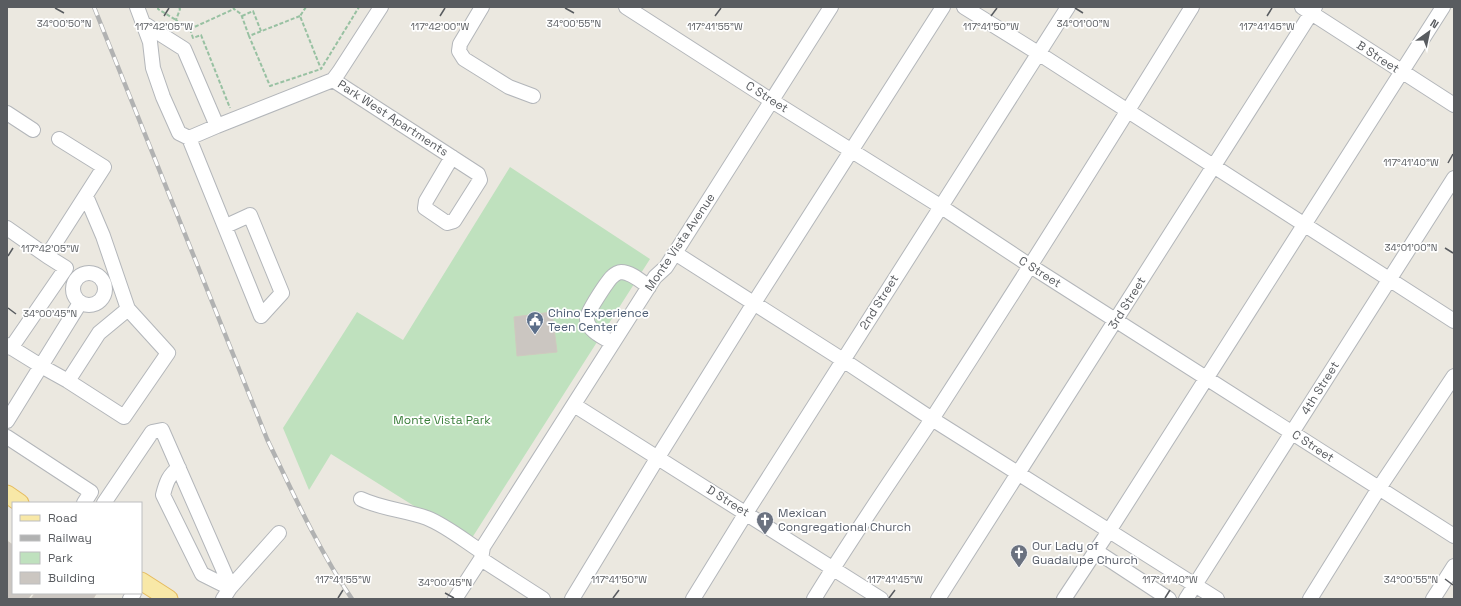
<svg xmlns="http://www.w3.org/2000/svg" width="1461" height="606" font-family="'Space Grotesk',sans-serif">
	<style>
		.green { fill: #bfe1be }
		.building { fill: #cbc6c1; stroke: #cfc9bf }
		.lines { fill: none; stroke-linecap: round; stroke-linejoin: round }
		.minor-casing { stroke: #b3b6ba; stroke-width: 16 }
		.major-casing { stroke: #e5bb5e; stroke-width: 19 }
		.path { stroke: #98c1a2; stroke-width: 2; stroke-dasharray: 4 2; stroke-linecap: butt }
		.minor { stroke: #fff; stroke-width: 14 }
		.major { stroke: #f8e8a7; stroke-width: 17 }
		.rail-casing { stroke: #b1b2b2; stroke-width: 4.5 }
		.rail { stroke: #fff; stroke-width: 3; stroke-dasharray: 9; stroke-linecap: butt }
		.ticks { fill: none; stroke: #595c60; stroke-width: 1.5 }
		.labels { text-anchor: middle; stroke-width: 3.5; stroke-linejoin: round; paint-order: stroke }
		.street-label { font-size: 12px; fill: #595c60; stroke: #fff }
		.service-label { font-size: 12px; fill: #4e5e75; stroke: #fff; text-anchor: start }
		.park-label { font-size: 12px; fill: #3a7e3a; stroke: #fff }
		.worship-label { font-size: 12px; fill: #5b616d; stroke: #fff; text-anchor: start }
		.ticks-label { font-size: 10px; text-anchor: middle; fill: #595c60; stroke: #fff; stroke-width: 3.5; stroke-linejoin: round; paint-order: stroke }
	</style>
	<rect width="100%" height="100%" fill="#ebe8e0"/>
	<path class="green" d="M510 167 650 259 470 541 331 454 309 490 283 428 357 312 403 340Z"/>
	<path class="building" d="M552 312 557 352 517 356 514 317Z
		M7 541 13 545V593H32L28 599H7Z
		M35 593H94L96 594 93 599H31Z"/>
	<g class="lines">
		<g class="minor-casing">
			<path id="minor" d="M137 7 150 42 153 68 163 97 179 133 189 138 217 126 333 80 339 72 381 7
				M482 7 460 44 459 51 464 59 509 87 533 96
				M626 7 772 101 940 206 1029 265 1454 536
				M964 7 1038 53 1454 321
				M1302 7 1454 105
				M143 23 184 49 217 126
				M333 80 478 174 480 180 454 221 447 223 425 208 426 201 452 157
				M7 113 33 130
				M189 138 261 316 282 293 250 215 226 226
				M7 228 47 256 104 167 59 139
				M675 253 843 360 932 419 1217 599
				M73 289a16 16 0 1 1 32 0a16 16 0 1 1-32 0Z
				M80 303 41 366 68 381 99 333 128 309 103 236 86 196
				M613 343C604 338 586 330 587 318 587 312 608 280 613 276 615 274 619 272 621 272 631 272 642 282 649 287
				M7 345 41 366 7 421
				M11 348 66 268 47 256
				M68 381 124 417 168 353 128 309
				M574 405 881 599
				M7 437 91 492 84 503
				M179 468C169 474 166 483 163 495L202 574 230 588 279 533
				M361 499C382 509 405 510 427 518 445 525 465 541 482 552
				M104 503 152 432 162 430 229 583 230 588 223 599
				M1096 551 1169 599
				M481 559 543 599
				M130 599 134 593
				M455 599 481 559 483 547 655 277 666 267 675 253 831 7
				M572 599 658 457 754 303 943 7
				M693 599 746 513 1068 7
				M814 599C851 538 892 479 932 419 1020 283 1107 145 1192 7
				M938 599 1315 7
				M1064 599 1109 531 1443 7
				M1186 599 1454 178
				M1310 599 1379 488 1454 376
				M1433 599 1454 566"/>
		</g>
		<g class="major-casing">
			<path id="major" d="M7 494 20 503
				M141 581 169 599"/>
		</g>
		<path class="path" d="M158 7V9L176 20
			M179 7 180 9 176 20 190 29 234 9
			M233 7 234 9 241 14 249 36
			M306 7 300 16 321 69 359 7
			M242 16 253 11 261 31
			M300 16 249 36 270 86 321 69
			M190 29 193 38 201 35 230 108"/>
		<use href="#minor" class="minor"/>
		<use href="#major" class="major"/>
		<g class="rail-casing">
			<path id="rail" d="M94 7 267 439C293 493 318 549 352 599"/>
		</g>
		<use href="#rail" class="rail"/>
	</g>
	<path class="ticks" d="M55 8 64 13M565 8 574 13M1075 8 1083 13M164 16 169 8M440 16 445 8M715 16 721 8M991 16 997 8M1267 16 1272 8M1448 163 1453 154M1445 248 1453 253M8 256 13 248M8 308 16 314M1445 579 1453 585M445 593 454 598M338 598 343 590M613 598 619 590M889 598 895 590M1165 598 1170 590"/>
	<defs>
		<g id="civic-pin" transform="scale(0.9)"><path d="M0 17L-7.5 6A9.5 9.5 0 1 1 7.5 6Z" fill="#5c6f8a" stroke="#fff"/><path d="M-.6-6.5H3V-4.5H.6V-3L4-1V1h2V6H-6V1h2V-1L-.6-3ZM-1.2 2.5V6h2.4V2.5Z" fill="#fff"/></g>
		<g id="church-pin" transform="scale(0.9)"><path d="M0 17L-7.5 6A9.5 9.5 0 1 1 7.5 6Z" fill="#6b7280" stroke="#fff"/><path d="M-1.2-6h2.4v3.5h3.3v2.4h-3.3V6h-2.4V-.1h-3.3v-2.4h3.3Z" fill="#fff"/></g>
	</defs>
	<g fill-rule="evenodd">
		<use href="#civic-pin" x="535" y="320"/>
		<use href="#church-pin" x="765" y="520"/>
		<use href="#church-pin" x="1019" y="553"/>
	</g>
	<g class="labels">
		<g class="street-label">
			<text transform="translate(1378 57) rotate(33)" y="4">B Street</text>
			<text transform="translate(767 97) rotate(32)" y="4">C Street</text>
			<text transform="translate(393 118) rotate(33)" y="4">Park West Apartments</text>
			<text transform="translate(680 242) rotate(-56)" y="4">Monte Vista Avenue</text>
			<text transform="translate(1040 272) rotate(32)" y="4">C Street</text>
			<text transform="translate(879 302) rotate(-58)" y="4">2nd Street</text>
			<text transform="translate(1127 303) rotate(-58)" y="4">3rd Street</text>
			<text transform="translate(1320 388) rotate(-58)" y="4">4th Street</text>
			<text transform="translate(1313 446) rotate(33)" y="4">C Street</text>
			<text transform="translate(728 501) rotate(32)" y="4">D Street</text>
		</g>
		<g class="service-label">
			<text x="548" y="317">Chino Experience<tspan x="548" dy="14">Teen Center</tspan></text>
		</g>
		<g class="park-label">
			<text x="442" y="424">Monte Vista Park</text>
		</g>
		<g class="worship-label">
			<text x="778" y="517">Mexican<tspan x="778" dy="14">Congregational Church</tspan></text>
			<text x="1032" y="550">Our Lady of<tspan x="1032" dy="14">Guadalupe Church</tspan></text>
		</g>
	</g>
	<g class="ticks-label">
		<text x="574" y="27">34°00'55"N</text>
		<text x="1083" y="27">34°01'00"N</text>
		<text x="64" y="27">34°00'50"N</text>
		<text x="440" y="30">117°42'00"W</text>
		<text x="991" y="30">117°41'50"W</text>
		<text x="1267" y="30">117°41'45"W</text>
		<text x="164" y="30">117°42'05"W</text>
		<text x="715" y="30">117°41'55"W</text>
		<text x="1411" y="166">117°41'40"W</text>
		<text x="1411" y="251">34°01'00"N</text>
		<text x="50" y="252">117°42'05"W</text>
		<text x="50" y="317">34°00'45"N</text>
		<text x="1411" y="583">34°00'55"N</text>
		<text x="343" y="583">117°41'55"W</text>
		<text x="619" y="583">117°41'50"W</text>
		<text x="895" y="583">117°41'45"W</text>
		<text x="1170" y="583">117°41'40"W</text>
		<text x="445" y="586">34°00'45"N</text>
	</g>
	<rect width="1461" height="606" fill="none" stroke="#595c60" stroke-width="16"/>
	<rect x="12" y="502" width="130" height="92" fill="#ffffff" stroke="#bdbebf"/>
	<rect x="20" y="515" width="20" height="6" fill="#f8e8a7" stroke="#bdbebf"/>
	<text x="48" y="522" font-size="12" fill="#595c60">Road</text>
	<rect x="20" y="535" width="20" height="6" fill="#b1b2b2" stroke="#bdbebf"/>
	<text x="48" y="542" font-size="12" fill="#595c60">Railway</text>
	<rect x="20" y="552" width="20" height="12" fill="#bfe1be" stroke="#bdbebf"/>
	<text x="48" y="562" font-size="12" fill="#595c60">Park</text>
	<rect x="20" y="572" width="20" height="12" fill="#cbc6c1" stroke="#bdbebf"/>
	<text x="48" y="582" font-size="12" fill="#595c60">Building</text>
	<g transform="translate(1429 32) rotate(33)" stroke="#ffffff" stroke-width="3" paint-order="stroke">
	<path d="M0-3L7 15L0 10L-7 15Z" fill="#595c60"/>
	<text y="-6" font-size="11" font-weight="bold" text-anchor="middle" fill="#595c60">N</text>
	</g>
</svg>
